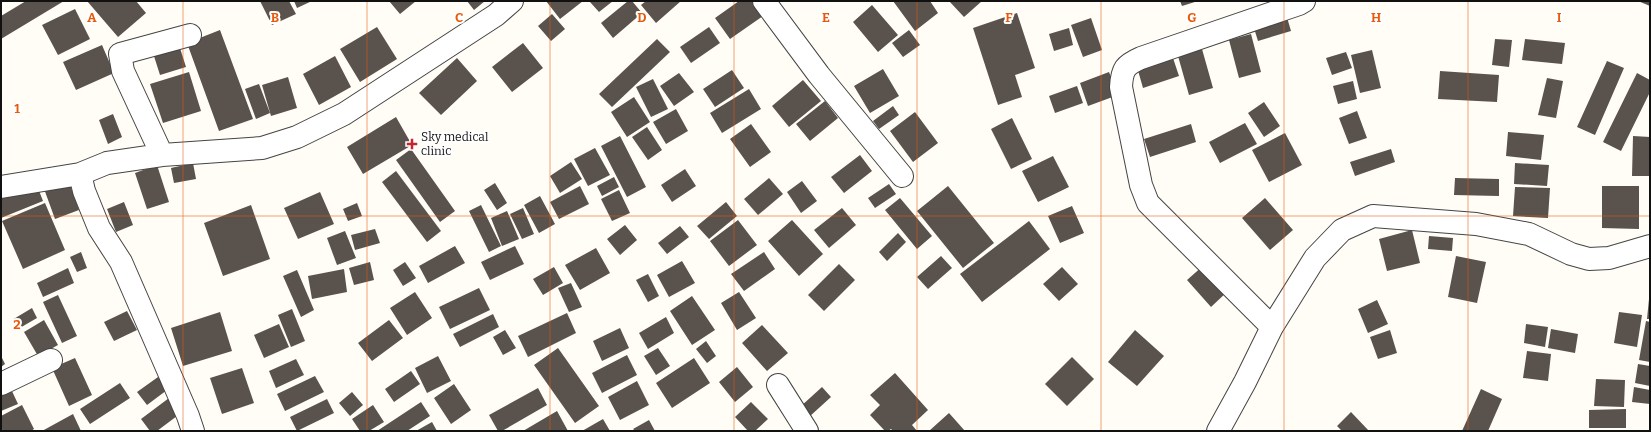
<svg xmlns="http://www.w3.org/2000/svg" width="1651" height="432" font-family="Bitter,serif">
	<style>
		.building { fill: #5a524d }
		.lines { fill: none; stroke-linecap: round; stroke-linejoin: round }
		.minor-casing { stroke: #444; stroke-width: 24 }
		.minor { stroke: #fff; stroke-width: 22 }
		.grid { fill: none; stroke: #e8590c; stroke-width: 1; stroke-opacity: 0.55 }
		.poi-dot { fill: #c4262e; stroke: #fff; stroke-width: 1.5 }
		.labels { text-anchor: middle; stroke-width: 4; stroke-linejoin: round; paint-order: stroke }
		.poi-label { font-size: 12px; fill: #111; stroke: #fff; text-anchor: start }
		.grid-label { font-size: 13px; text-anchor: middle; font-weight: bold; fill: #e8590c; stroke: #fff; stroke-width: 4; stroke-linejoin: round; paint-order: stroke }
	</style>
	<rect width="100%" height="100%" fill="#fffdf5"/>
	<path class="building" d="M26 1H64L1 39V16Z
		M87 1H136L146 13 118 37Z
		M260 1H289L296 14 272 25Z
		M294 1H312L297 8Z
		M389 1H416L400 14Z
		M467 1H485L474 10Z
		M546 1H583L560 19Z
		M591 1H613L599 12 590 2Z
		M628 1H632L642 13 613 38 601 23Z
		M646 1H681L656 23 641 5Z
		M739 1H752L763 16 730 39 715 18Z
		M893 1H930L938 13 915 31Z
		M949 1H982L964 17Z
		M1180 1H1198L1182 6Z
		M1638 1H1650V6Z
		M872 5 898 35 878 52 853 22Z
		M75 9 90 39 58 55 42 25Z
		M1017 13 1035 68 1015 75 1022 97 998 105 973 28Z
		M552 14 565 29 551 41 538 26Z
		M1286 14 1291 31 1258 41 1253 25Z
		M1091 18 1102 50 1083 57 1071 25Z
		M377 27 397 59 360 82 340 49Z
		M709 27 720 43 691 63 680 47Z
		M1069 28 1073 45 1054 51 1049 34Z
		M220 30 253 119 219 131 187 43Z
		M909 30 920 45 903 57 892 43Z
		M1251 34 1261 72 1239 78 1229 40Z
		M657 39 670 52 612 107 599 94Z
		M1495 39 1512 40 1509 67 1492 65Z
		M1525 39 1565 43 1562 64 1522 60Z
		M523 43 543 68 512 92 492 67Z
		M102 45 114 73 76 90 63 62Z
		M179 45 186 67 160 75 153 53Z
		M1202 49 1213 88 1189 95 1178 56Z
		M1372 50 1381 88 1360 93 1351 55Z
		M1346 52 1352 68 1332 75 1326 58Z
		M1172 55 1179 76 1143 88 1137 67Z
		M335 56 351 87 319 105 303 74Z
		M457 58 477 81 441 115 419 93Z
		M1607 61 1624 68 1595 135 1577 127Z
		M883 69 899 96 870 113 854 86Z
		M732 70 744 88 715 107 703 89Z
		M1440 71 1499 75 1497 102 1438 99Z
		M189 72 201 111 163 123 150 84Z
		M1109 72 1118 95 1088 106 1080 83Z
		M679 73 694 92 674 106 660 86Z
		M1637 73 1650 80V92L1621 151 1603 142Z
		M288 77 297 108 271 116 262 85Z
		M1547 78 1563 81 1556 118 1538 115Z
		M653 79 668 109 651 117 636 87Z
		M803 80 821 101 789 127 772 106Z
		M1353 81 1357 99 1338 104 1333 86Z
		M259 84 270 113 256 119 245 89Z
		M1077 86 1083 103 1055 113 1049 96Z
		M749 89 761 109 722 133 710 113Z
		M634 97 650 122 627 137 611 112Z
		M825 101 838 118 810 141 796 124Z
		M1264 102 1280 126 1264 137 1248 113Z
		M893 106 899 115 879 129 873 121Z
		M676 109 688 131 666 144 653 122Z
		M1357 111 1367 138 1349 144 1339 118Z
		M915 112 938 143 913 162 890 131Z
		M113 114 122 137 108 144 99 120Z
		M396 117 412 145 363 174 347 147Z
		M1012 118 1032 159 1011 169 991 129Z
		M1245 123 1257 144 1220 163 1209 142Z
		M751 124 771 152 750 167 730 139Z
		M1191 124 1196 142 1150 157 1144 139Z
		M647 127 662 150 648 160 632 137Z
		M1508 132 1544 135 1541 160 1506 156Z
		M1285 133 1302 165 1269 182 1252 150Z
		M620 136 646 187 627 197 601 146Z
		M1633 136 1650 137V176H1632Z
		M595 148 610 175 588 186 574 159Z
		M411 149 455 211 440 222 396 160Z
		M1391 149 1395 162 1355 176 1350 162Z
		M860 155 872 171 844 193 831 177Z
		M1053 156 1069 187 1038 202 1022 171Z
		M571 162 582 179 560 193 550 176Z
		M193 163 196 179 174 183 171 168Z
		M1515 163 1549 165 1547 186 1514 184Z
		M157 165 169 202 147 209 135 173Z
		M685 169 696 186 672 202 661 185Z
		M396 171 441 231 427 242 382 182Z
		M67 177 79 210 55 219 43 186Z
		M614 177 619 187 602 196 597 186Z
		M769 178 783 194 758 215 744 199Z
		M1455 178 1499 179V196L1454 195Z
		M802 181 817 201 801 213 787 192Z
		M36 183 43 201 1 218V195Z
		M495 183 507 203 497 210 484 190Z
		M889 184 896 194 875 208 868 198Z
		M580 186 589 204 559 219 550 202Z
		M948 186 994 243 963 268 917 211Z
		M1602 186H1639V229L1602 228Z
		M1515 187 1550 188 1548 218 1513 216Z
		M619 190 630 213 612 221 601 199Z
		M320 192 334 224 298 239 284 208Z
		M540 196 555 224 539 233 524 205Z
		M900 198 932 236 917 249 885 210Z
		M1265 198 1293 230 1270 250 1242 218Z
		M124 202 133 225 116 232 107 209Z
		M726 202 737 216 709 239 697 226Z
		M45 203 65 250 23 269 2 221Z
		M357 203 362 216 348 221 343 209Z
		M251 205 270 259 223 276 204 223Z
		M481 205 501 246 489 252 469 211Z
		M1072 206 1084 233 1060 243 1048 216Z
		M523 208 534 234 522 239 510 214Z
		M842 208 856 225 829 248 814 230Z
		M507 211 519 239 502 246 491 218Z
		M738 220 757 245 729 266 710 241Z
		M792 220 823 254 799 276 768 241Z
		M1029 221 1050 249 982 302 960 274Z
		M625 225 637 240 620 255 607 239Z
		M680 226 689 237 667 254 658 243Z
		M375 229 380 243 355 250 351 235Z
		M1412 230 1420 263 1387 271 1379 239Z
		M345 231 356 258 337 265 327 238Z
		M898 233 906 242 887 261 879 252Z
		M1429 236 1453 238 1452 251 1428 249Z
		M455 246 465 263 428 283 419 266Z
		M515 246 524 264 490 280 481 262Z
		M596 248 610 273 580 290 565 265Z
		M81 252 87 268 77 272 70 257Z
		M764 252 775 269 744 291 731 274Z
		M941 256 952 268 928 289 917 277Z
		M1456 256 1486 262 1477 303 1448 297Z
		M682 261 695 283 669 297 657 275Z
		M370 262 374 280 354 285 349 268Z
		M405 262 416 278 403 286 393 270Z
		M839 264 855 280 824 311 808 295Z
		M1204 265 1228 291 1211 307 1187 280Z
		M554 267 563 283 543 295 533 279Z
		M1062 267 1078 284 1059 301 1043 284Z
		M68 268 74 283 43 297 37 283Z
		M344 269 347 292 312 299 308 276Z
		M297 270 314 310 301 317 283 276Z
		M648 274 659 296 648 302 636 280Z
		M571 283 582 307 569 312 558 288Z
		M479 288 490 310 450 329 439 307Z
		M415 292 432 318 407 335 390 308Z
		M739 292 756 318 737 330 721 303Z
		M58 295 77 336 62 343 43 302Z
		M692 296 715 330 692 345 670 311Z
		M1649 299H1650V319H1647Z
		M1377 300 1388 324 1368 333 1358 309Z
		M32 308 37 318 18 329 12 320Z
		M292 309 305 341 291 347 278 315Z
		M127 311 137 330 114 341 104 322Z
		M220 312 232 351 183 366 171 328Z
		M1619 312 1642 315 1637 347 1614 343Z
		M567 313 576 333 528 357 518 336Z
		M493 314 499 327 460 347 453 334Z
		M666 317 674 333 648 349 639 333Z
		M44 320 58 345 38 356 24 332Z
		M389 320 403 338 372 361 358 343Z
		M1646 321 1650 322V362L1639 360Z
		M279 324 289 347 264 358 254 335Z
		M1526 324 1548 327 1545 347 1524 343Z
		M762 325 788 353 767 371 742 343Z
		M620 328 629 348 602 361 593 341Z
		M1551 329 1578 334 1575 353 1548 348Z
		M505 330 516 348 503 355 493 337Z
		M1135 330 1164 356 1137 386 1108 362Z
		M1390 330 1397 353 1378 359 1370 337Z
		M706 341 716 356 707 363 696 349Z
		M558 348 599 406 575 423 534 365Z
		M658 348 670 366 656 375 644 356Z
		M1527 351 1551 354 1548 381 1523 378Z
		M627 355 637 375 602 393 592 373Z
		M1 356 5 364 1 367Z
		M438 356 451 381 427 393 415 368Z
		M1072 357 1094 379 1067 406 1045 384Z
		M75 358 92 395 69 406 52 368Z
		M694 358 710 383 672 408 656 383Z
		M296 359 304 375 276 388 269 371Z
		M1638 364 1650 366V386L1635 383Z
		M737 367 753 387 735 402 719 382Z
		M242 368 254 403 222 414 210 378Z
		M411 371 420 384 394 402 385 389Z
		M895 373 928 410 912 425 917 431H893L891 429 888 431H885L870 415 880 405 870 395Z
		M315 376 324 392 285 411 277 394Z
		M158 377 167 390 147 405 137 392Z
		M1596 379 1625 380 1624 407 1594 406Z
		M637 381 649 405 620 420 608 397Z
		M120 383 130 398 90 424 80 409Z
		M454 384 471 410 451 424 434 398Z
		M822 387 831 397 809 417 800 407Z
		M1634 387 1650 390V404L1632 402Z
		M538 388 547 405 502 431H498L489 415Z
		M11 389 18 404 1 411V393Z
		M1481 389 1502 399 1488 431H1462Z
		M352 392 363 405 350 416 339 403Z
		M173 395 185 410 157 431H150L141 419Z
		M327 399 334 413 297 431 290 417Z
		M421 402 430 416 407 431H377Z
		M751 402 768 419 755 431H748L735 417Z
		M22 405 34 429 31 431H3L1 428V416Z
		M373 405 384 422 369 431H360L352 419Z
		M1626 409V428H1589V410Z
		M557 411 568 431H523Z
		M1351 412 1369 431H1342L1337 426Z
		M949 413 965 431H929Z
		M73 414 81 431H42Z
		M603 419 610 431H582Z
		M649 420 655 431H635L633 429Z
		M432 422 437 431H416Z"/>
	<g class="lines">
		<g class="minor-casing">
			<path id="minor" d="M764 1 819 75 902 176
				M162 155 123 71 120 54 190 35
				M80 174 84 191 99 228 121 262 188 416 193 431
				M1 187 80 174 107 163 162 155 262 148 297 137 344 114 496 15 512 1
				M1272 327 1148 203 1141 185 1121 87C1122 69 1125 65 1141 58L1299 4 1304 1
				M1 384 51 360
				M778 385 807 431
				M1218 431 1245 382 1272 327 1315 258 1342 230 1373 216 1476 224 1529 234 1571 254 1589 259 1609 258 1650 246"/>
		</g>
		<use href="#minor" class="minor"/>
	</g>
	<path class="grid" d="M183 1V431M367 1V431M550 1V431M734 1V431M917 1V431M1101 1V431M1284 1V431M1468 1V431M1 216H1650"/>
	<path class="poi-dot" d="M410 138h4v4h4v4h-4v4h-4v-4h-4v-4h4z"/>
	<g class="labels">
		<g class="poi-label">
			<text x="421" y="141">Sky medical<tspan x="421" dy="14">clinic</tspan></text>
		</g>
	</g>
	<g class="grid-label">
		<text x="92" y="22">A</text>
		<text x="275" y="22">B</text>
		<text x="459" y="22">C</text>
		<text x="642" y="22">D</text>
		<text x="826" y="22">E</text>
		<text x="1009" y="22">F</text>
		<text x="1192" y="22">G</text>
		<text x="1376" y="22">H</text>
		<text x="1559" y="22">I</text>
		<text x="17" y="113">1</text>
		<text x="17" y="329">2</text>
	</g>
	<rect width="1651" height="432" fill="none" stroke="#111111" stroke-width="4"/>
</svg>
